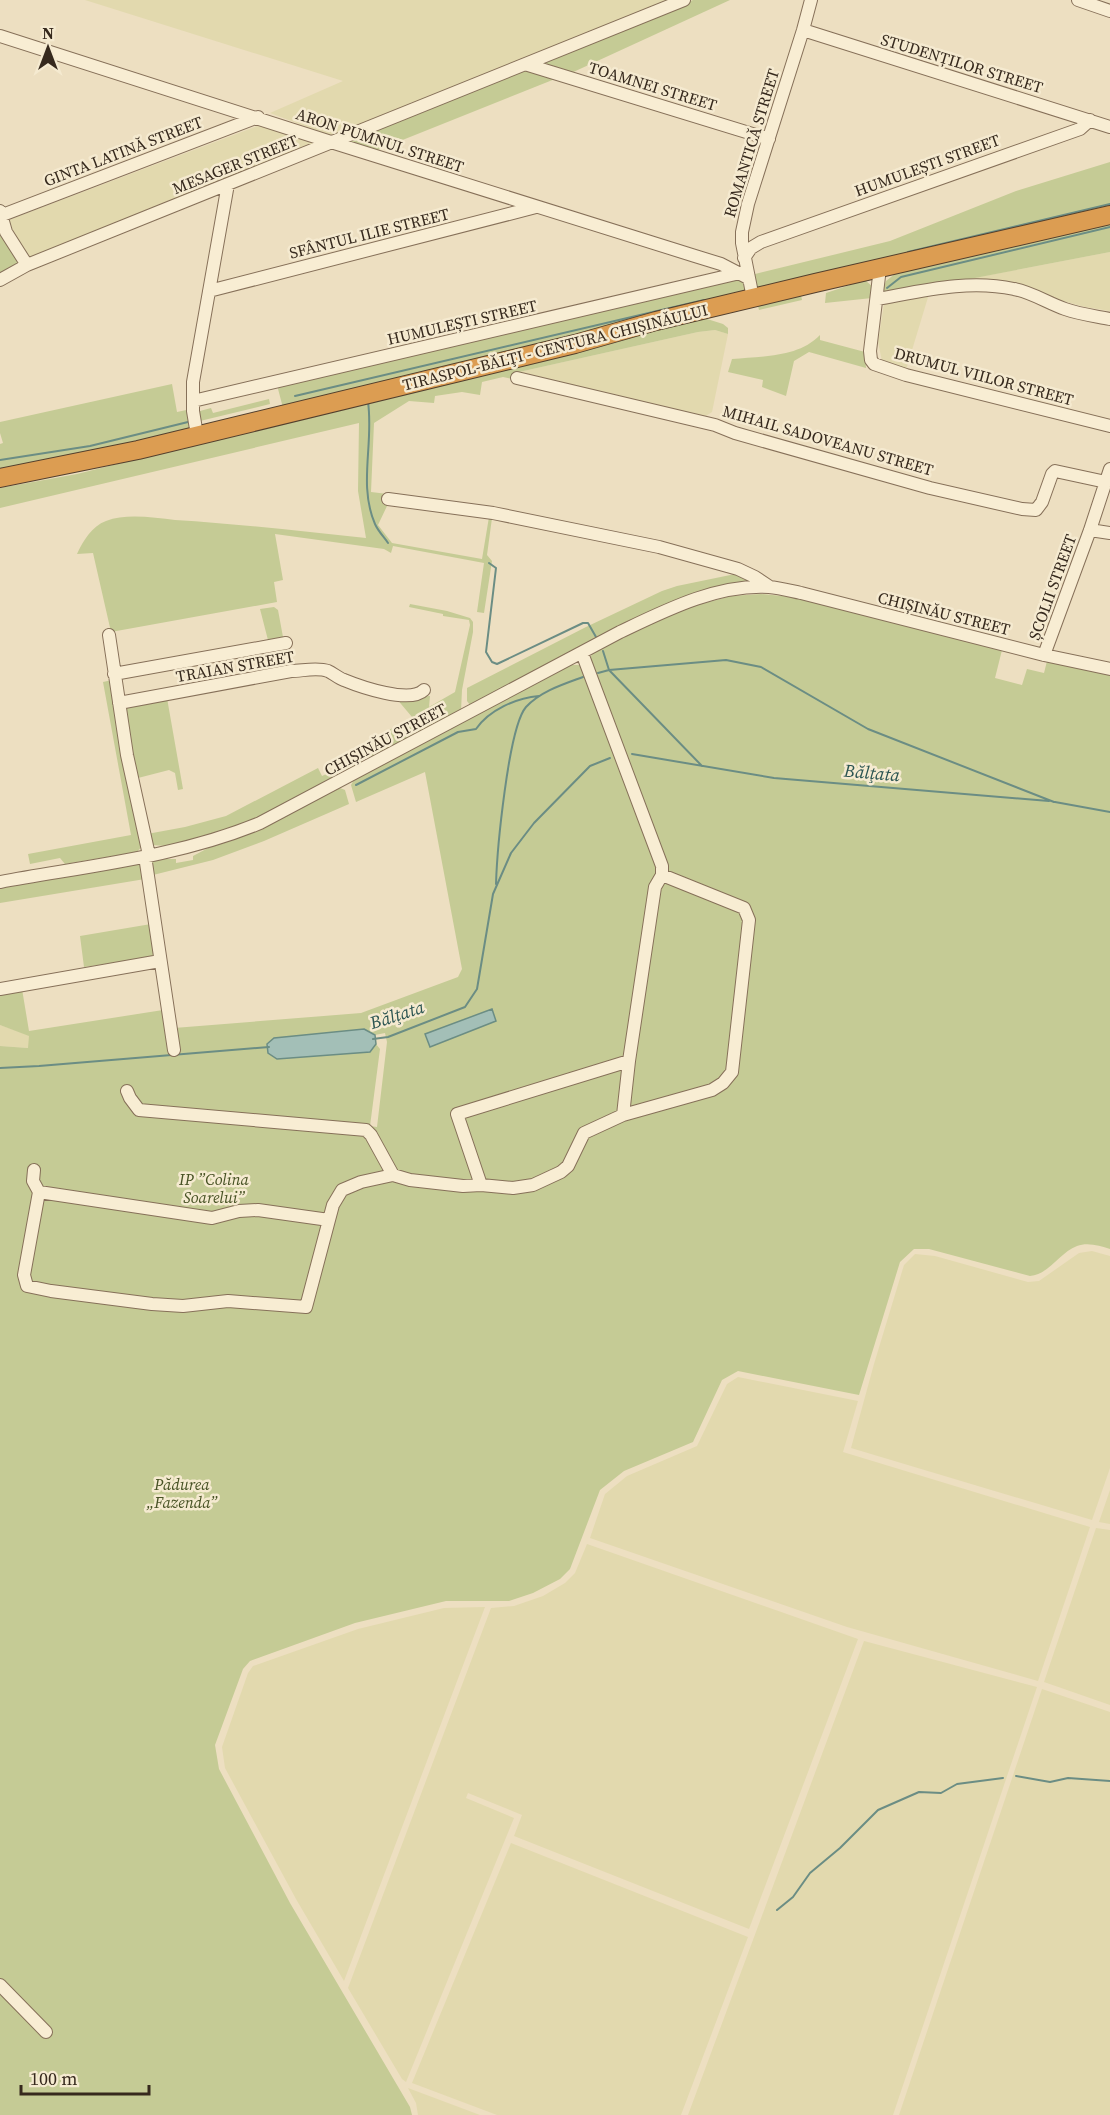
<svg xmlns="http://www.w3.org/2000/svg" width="1110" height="2115" font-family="'Source Serif 4',serif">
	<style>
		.farmland { fill: #e2d9ae }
		.green { fill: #c5cb95; fill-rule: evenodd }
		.water { fill: #a3bfb7; stroke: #6b8d84; stroke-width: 1.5 }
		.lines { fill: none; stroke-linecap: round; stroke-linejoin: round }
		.stream { stroke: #6b8d84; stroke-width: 2 }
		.minor-casing { stroke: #867059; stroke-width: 14 }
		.highway-casing { stroke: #533f2d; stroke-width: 20 }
		.minor { stroke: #f8edd3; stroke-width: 12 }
		.highway { stroke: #dc9d52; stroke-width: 18 }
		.labels { text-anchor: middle; stroke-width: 5; stroke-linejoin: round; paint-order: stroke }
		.street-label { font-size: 16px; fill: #36291d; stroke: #f5ead0 }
		.park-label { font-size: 16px; font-style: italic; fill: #475224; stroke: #f5ead0 }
		.water-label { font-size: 18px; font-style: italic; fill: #2c5552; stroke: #f5ead0 }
	</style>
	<rect width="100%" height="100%" fill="#eddfc1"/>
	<path class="farmland" d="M85 0H671L421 105 411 102 408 109 334 137 270 113 343 81Z
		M265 123 321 143 28 260 6 221Z
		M1110 252V311L1085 307 1052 298 963 280Z
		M929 294 906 370 882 361 878 342 884 304Z
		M715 330 728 334 712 412 706 416 604 397 515 376 519 372 698 332Z
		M0 1025 29 1035V1048L0 1046Z
		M1092 1251 1110 1256V1468L1092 1520 851 1448 874 1364 904 1265 915 1254 935 1256 1028 1282 1039 1281 1079 1253Z
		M738 1377 858 1401 843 1452 1090 1527 1038 1681 847 1627 590 1538 605 1494 627 1476 697 1446 727 1384Z
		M1110 1490V1524L1099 1522Z
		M1096 1528 1110 1530V1705L1044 1682Z
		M587 1544 858 1639 749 1929 514 1836 522 1815 468 1793 466 1798 514 1818 406 2082 402 2079 348 1988 491 1608 514 1606 543 1596 565 1583 575 1573Z
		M485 1607 344 1981 296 1899 225 1768 222 1747 248 1673 253 1666 358 1629 444 1608Z
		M864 1641 1037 1687 893 2115H688Z
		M1042 1689 1110 1712V2115H899Z
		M511 1843 748 1937 681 2115H497L412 2083Z
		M408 2088 480 2115H418L416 2103Z"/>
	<path class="green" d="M693 0H730L569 74 539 64Z
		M526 70 555 79 375 151 343 143Z
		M1110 162V211L757 293 751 275 890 241 1016 191Z
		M1110 223V252L886 295 882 292 886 281 896 273Z
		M0 224 23 264 0 277Z
		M741 277 747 296 283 408 277 385Z
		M862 281H866L873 287 872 298 825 303 826 293Z
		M801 295 802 300 759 310 758 306Z
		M704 318 723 324 728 328V334L715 330 698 332 519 372 512 379 503 377 482 382 480 395 462 392 435 396 434 403 409 401 374 423 371 492 396 495 387 506 378 525 392 543 482 559 489 517 492 518 487 555 492 561 484 613 477 612 484 563 393 546 391 553 384 549 275 534 283 580 274 582 277 602 111 632 93 553 77 554C83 541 92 526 106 521 127 513 154 518 175 520 239 524 302 531 366 538L358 491 359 423 0 508V488L77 474Z
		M820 335V340L865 352 866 368 809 352 794 361 786 396 762 387 763 380 728 372 732 359C761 356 798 358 820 335Z
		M172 384 177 412 191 409 192 423 188 428 133 442 0 469V444L3 443 0 433V422Z
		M269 399 270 404 200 421V411L211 408 213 413Z
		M740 573 748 578 749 583 723 587 473 705H470L467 701V688L586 627 662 591 677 586Z
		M761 594 792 597 1002 650 995 678 1022 685 1027 669 1044 673 1047 661 1110 673V1249C1100 1246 1088 1242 1077 1246 1060 1252 1050 1274 1030 1276L929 1249H914L900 1262 859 1395 738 1371 722 1380 693 1442 624 1471 600 1490 570 1569 560 1579 533 1593 509 1601H446L355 1623 250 1661 243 1669 215 1745 219 1769 290 1903 410 2107 412 2115H0V1046L28 1048 29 1036 0 1025V993L22 989 29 1031 163 1010 174 1028 361 1013 458 977 462 969 425 772 356 802 351 785 355 778 568 665H579L585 669 593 652 653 622 697 605 731 596ZM364 1029 375 1035 385 1033 387 1042 377 1127 370 1126 380 1049 376 1044 370 1052Z
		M410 604 447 611 470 618 473 622V632L462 690 461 711 370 761 361 746 412 717 396 698 430 696 429 707 455 692 470 625 469 620 443 616V614L409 607Z
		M274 607 278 610 283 637 279 642 269 644 260 609Z
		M273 649H284C286 656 285 663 281 669L277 670Z
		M112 680 143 845 137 852 65 864 60 858 30 864 28 854 131 835 103 682Z
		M167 698 183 789 178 790 175 773 169 770 138 778 122 708Z
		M355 750 364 764 348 773 339 758Z
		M318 768 322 776 335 770 340 776 260 818 229 830 166 846 152 845 147 834 185 827 226 816Z
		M340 788 345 790 349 804 264 841 213 860 153 875 150 862 154 859H176V863L193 860V856L212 846 255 831Z
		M142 861 145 879 0 903V887Z
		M151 924 155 957 84 967 80 936Z"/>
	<path class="water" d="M492 1009 496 1021 430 1047 425 1034Z
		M364 1029 375 1035 376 1044 370 1052 277 1059 268 1053 267 1044 274 1038Z"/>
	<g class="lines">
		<path class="stream" d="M908 252 1110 204
			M887 288 901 277 1110 227
			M295 396 704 300
			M368 402C374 443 358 485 375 524 378 531 384 537 388 543
			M0 460 90 446 188 422
			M489 563 496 568 486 652 492 662 497 664 583 623H588L596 637
			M603 651 609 670 702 766
			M598 673 609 670 726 660 761 667 868 729 1054 802
			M632 754 774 778 1049 801
			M356 785 458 732 476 729C489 710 516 698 539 696
			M1055 802 1110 812
			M496 884C497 852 508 728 526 707 541 691 564 684 583 677
			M373 1039 388 1037 465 1007 477 989 493 894 511 853 534 823 590 766 610 758
			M0 1068 39 1066 269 1047
			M1016 1776 1050 1782 1068 1778 1110 1781
			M777 1910 793 1897 810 1873 840 1848 878 1810 919 1792 941 1793 957 1784 1003 1778"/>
		<g class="minor-casing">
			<path id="minor" d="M1078 0 1110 11
				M803 30 1110 127
				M0 36 331 142 695 256 721 264 748 278
				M528 65 769 139
				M0 211 6 232 27 265
				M0 216 258 117
				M744 258 751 248 761 242 1080 129 1090 120
				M880 268 870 351 871 360 874 364 906 375 1110 426
				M0 280 27 265 684 0
				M209 291 536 207
				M753 298 742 243V232L748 204 803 30 811 0
				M877 299C922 291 968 279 1014 289 1031 292 1048 303 1065 309 1079 314 1095 316 1110 319
				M517 378 715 425 735 433 930 488 1022 509 1036 510 1042 502 1052 474 1055 471 1106 482
				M193 401 740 273
				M197 435 193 411V382L228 184
				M388 499 493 513 659 547 738 569 755 577 770 587
				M1090 530 1110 533
				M109 635 127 755 149 855
				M1044 655 1090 530 1110 469
				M114 674 286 643
				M119 703 291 671C302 671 317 667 328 671 333 673 338 678 344 680 361 687 410 704 424 690
				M145 856 174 1050
				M0 882C87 866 178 857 260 823L620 632C666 610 717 584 769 587 780 588 791 591 801 593L1044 655 1110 669
				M0 989 160 961
				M127 1091 130 1098 139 1110 366 1130 371 1135 393 1175
				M623 1115 712 1090 723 1083 732 1072 749 920 744 908 662 875
				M34 1170 33 1181 39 1192 212 1218 239 1211 258 1210 329 1220 333 1205 342 1190 361 1182 393 1175 410 1180 463 1186 481 1185 457 1114 629 1061
				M481 1185 513 1188 533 1185 561 1172 568 1166 584 1133 623 1115 629 1061 655 887 662 875V866L582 653
				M39 1192 24 1275 27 1286 51 1291 152 1304 183 1306 228 1301 306 1307 329 1220
				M0 1985 46 2032"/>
		</g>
		<g class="highway-casing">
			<path id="highway" d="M0 478 138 450 575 344 656 321 815 283 1110 215"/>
		</g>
		<use href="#minor" class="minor"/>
		<use href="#highway" class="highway"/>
	</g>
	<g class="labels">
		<g class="street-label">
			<text transform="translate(962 63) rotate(17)" y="6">STUDENȚILOR STREET</text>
			<text transform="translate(653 86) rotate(17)" y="6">TOAMNEI STREET</text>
			<text transform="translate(380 140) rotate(18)" y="6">ARON PUMNUL STREET</text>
			<text transform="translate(751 143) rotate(-73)" y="6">ROMANTICĂ STREET</text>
			<text transform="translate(123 151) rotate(-21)" y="6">GINTA LATINĂ STREET</text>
			<text transform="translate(235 164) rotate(-22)" y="6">MESAGER STREET</text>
			<text transform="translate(927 165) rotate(-20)" y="6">HUMULEȘTI STREET</text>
			<text transform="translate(369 233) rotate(-14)" y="6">SFÂNTUL ILIE STREET</text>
			<text transform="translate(462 322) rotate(-13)" y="6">HUMULEȘTI STREET</text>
			<text transform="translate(555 347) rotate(-14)" y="6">TIRASPOL-BĂLŢI - CENTURA CHIȘINĂULUI</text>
			<text transform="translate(984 376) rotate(15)" y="6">DRUMUL VIILOR STREET</text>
			<text transform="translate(828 440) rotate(16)" y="6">MIHAIL SADOVEANU STREET</text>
			<text transform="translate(1052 587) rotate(-70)" y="6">ȘCOLII STREET</text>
			<text transform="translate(944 613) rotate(14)" y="6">CHIȘINĂU STREET</text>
			<text transform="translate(235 666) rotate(-10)" y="6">TRAIAN STREET</text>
			<text transform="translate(385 739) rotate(-28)" y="6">CHIȘINĂU STREET</text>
		</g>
		<g class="park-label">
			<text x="214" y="1185">IP ”Colina<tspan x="214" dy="18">Soarelui”</tspan></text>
			<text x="182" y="1490">Pădurea<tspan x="182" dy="18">„Fazenda”</tspan></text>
		</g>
		<g class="water-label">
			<text transform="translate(872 773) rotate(5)" y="6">Bălţata</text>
			<text transform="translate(397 1015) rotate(-18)" y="6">Bălţata</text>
		</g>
	</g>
	<g transform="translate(48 48)" stroke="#f5ead0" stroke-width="4.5" paint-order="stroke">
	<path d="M0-4.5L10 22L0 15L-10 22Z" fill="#36291d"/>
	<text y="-9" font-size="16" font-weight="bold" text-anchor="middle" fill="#36291d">N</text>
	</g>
	<path d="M21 2085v9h128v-9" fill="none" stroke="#36291d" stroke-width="3"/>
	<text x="30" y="2085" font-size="18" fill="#36291d" stroke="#f5ead0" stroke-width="4.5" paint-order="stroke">100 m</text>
</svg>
